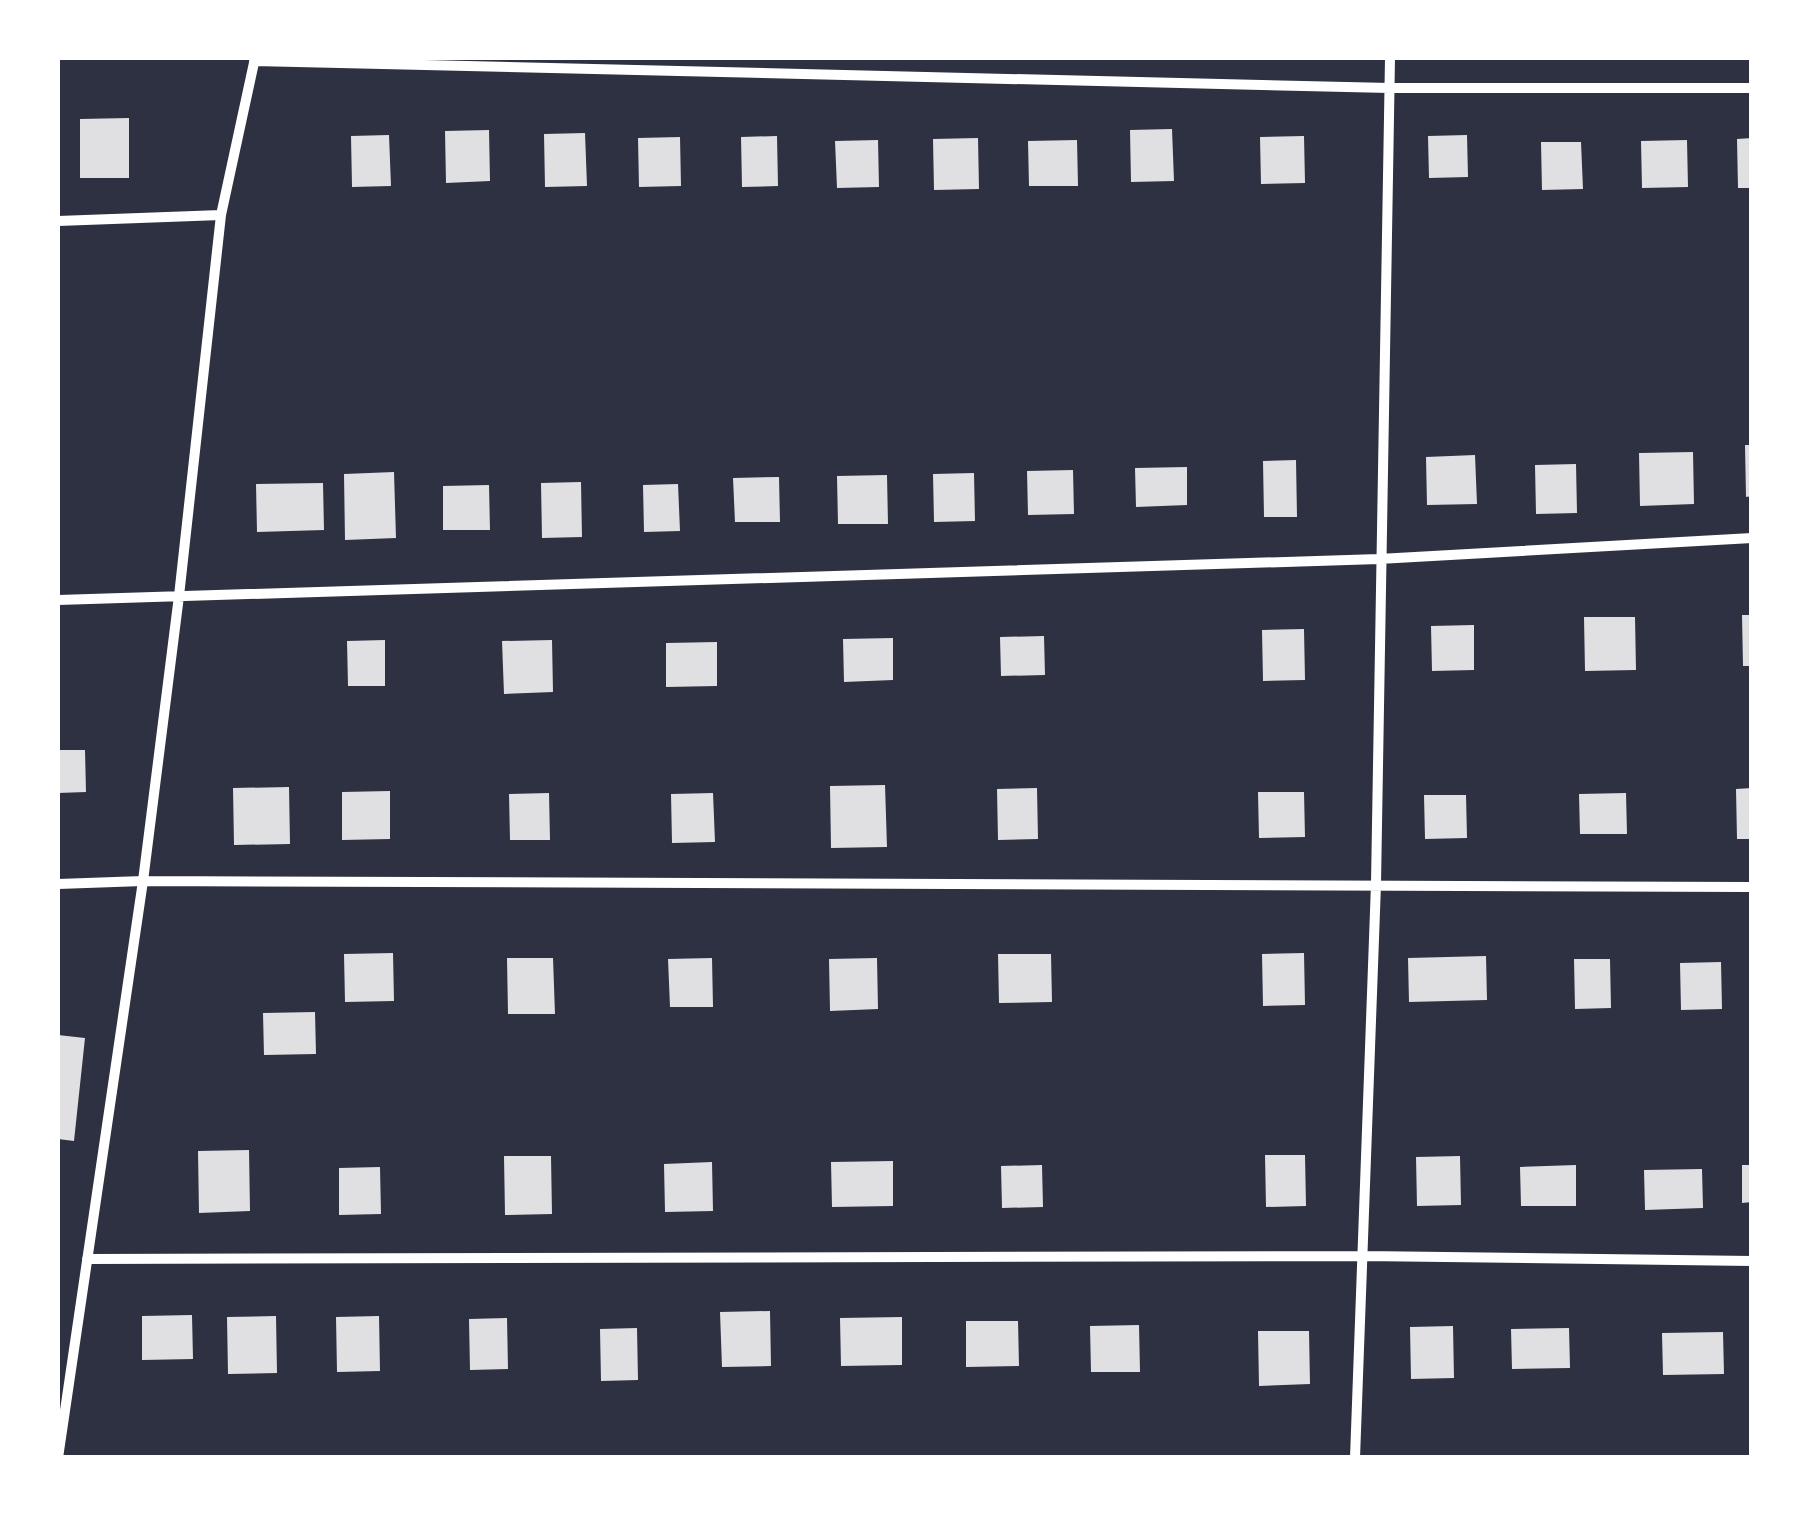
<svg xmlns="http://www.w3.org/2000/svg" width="1809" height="1515" font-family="'Libre Baskerville',serif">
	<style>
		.building { fill: #e0e0e3 }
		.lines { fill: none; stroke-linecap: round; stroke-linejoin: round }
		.minor { stroke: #fff; stroke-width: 10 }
	</style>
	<rect width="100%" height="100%" fill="#2d3142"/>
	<path class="building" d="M129 118V178H80V119Z
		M1172 129 1174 181 1131 182 1130 130Z
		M489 130 490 181 446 183 445 131Z
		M585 133 587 186 545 187 544 134Z
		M389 135 391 186 352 187 351 136Z
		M1467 135 1468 177 1429 178 1428 136Z
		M777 136 778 186 742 187 741 137Z
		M1304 136 1305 183 1261 184 1260 137Z
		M680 137 681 186 639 187 638 138Z
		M978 138 979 189 934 190 933 139Z
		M1752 138V188H1738L1737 139Z
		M878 140 879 187 837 188 835 141Z
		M1077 140 1078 186H1029L1028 141Z
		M1687 140 1688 187 1642 188 1641 141Z
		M1541 142H1581L1583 189 1542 190Z
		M1745 445H1752V496L1746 497Z
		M1693 452 1694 504 1640 506 1639 453Z
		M1475 455 1477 504 1427 505 1426 457Z
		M1296 460 1297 517H1264L1263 461Z
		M1576 464 1577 513 1536 514 1535 465Z
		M1187 467V505L1136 507 1135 468Z
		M1073 470 1074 514 1028 515 1027 471Z
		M394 472 396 538 345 540 344 474Z
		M974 473 975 521 934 522 933 474Z
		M887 475 888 524H838L837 476Z
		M779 477 780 522H735L733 478Z
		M581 482 582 537 542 538 541 483Z
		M323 483 324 530 257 532 256 484Z
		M678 484 680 531 644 532 643 485Z
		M489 485 490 530H443V486Z
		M1742 615H1752V666H1743Z
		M1584 617H1635L1636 670 1585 671Z
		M1474 625V670L1432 671 1431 626Z
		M1304 629 1305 680 1263 681 1262 630Z
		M1044 636 1045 675 1001 676 1000 637Z
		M893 638V680L844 682 843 639Z
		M385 640V686H348L347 641Z
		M552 640 553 692 504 694 502 641Z
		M717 642V686L666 687V643Z
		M58 750H85L86 792 58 793Z
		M885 785 887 847 831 848 830 786Z
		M289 787 290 844 234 845 233 788Z
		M1037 788 1038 839 998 840 997 789Z
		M1752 788V839H1737L1736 789Z
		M390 791V839L342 840V792Z
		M1258 792H1304L1305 837 1259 838Z
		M549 793 550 840H510L509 794Z
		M713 793 715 842 672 843 671 794Z
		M1626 793 1627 834H1580L1579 794Z
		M1424 795H1466L1467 838 1425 839Z
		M393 953 394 1001 345 1002 344 954Z
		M1304 953 1305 1005 1263 1006 1262 954Z
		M998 954H1051L1052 1002 999 1003Z
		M1486 956 1487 1000 1409 1002 1408 958Z
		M507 958H553L555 1014H508Z
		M712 958 713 1007H670L668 959Z
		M877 958 878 1009 830 1011 829 959Z
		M1574 959H1610L1611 1008 1575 1009Z
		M1721 962 1722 1009 1681 1010 1680 963Z
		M315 1012 316 1054 264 1055 263 1013Z
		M58 1035 85 1038 74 1141 58 1139Z
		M249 1150 250 1211 199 1213 198 1151Z
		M1265 1155H1305L1306 1206 1266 1207Z
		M504 1156H551L552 1214 505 1215Z
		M1460 1156 1461 1205 1417 1206 1416 1157Z
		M893 1161V1206L832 1207 831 1162Z
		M712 1162 713 1211 665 1212 664 1164Z
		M1042 1165 1043 1207 1002 1208 1001 1166Z
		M1576 1165V1206H1521L1520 1167Z
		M1742 1165H1752V1202L1742 1203Z
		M380 1167 381 1214 339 1215V1168Z
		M1702 1169 1703 1208 1645 1210 1644 1170Z
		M770 1311 771 1366 722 1367 720 1312Z
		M192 1315 193 1359 142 1360V1316Z
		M276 1316 277 1373 228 1374 227 1317Z
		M379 1316 380 1371 337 1372 336 1317Z
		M902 1317V1365L841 1366 840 1318Z
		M507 1318 508 1369 470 1370 469 1319Z
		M966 1321H1018L1019 1366 966 1367Z
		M1139 1325 1140 1372H1091L1090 1326Z
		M1453 1326 1454 1378 1411 1379 1410 1327Z
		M637 1328 638 1380 601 1381 600 1329Z
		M1569 1328 1570 1368 1512 1369 1511 1329Z
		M1258 1331H1309L1310 1384 1259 1386Z
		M1723 1332 1724 1374 1663 1375 1662 1333Z"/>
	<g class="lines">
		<path class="minor" d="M254 61 1390 88H1752
			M58 221 221 215
			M58 600 1379 559 1752 538
			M58 884 143 881 1752 887
			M87 1259 1364 1256 1752 1261
			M58 1458 143 881 179 596 221 215 255 58
			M1355 1458 1376 884 1390 58"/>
	</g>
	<rect width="1809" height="1515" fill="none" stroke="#ffffff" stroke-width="120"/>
</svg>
